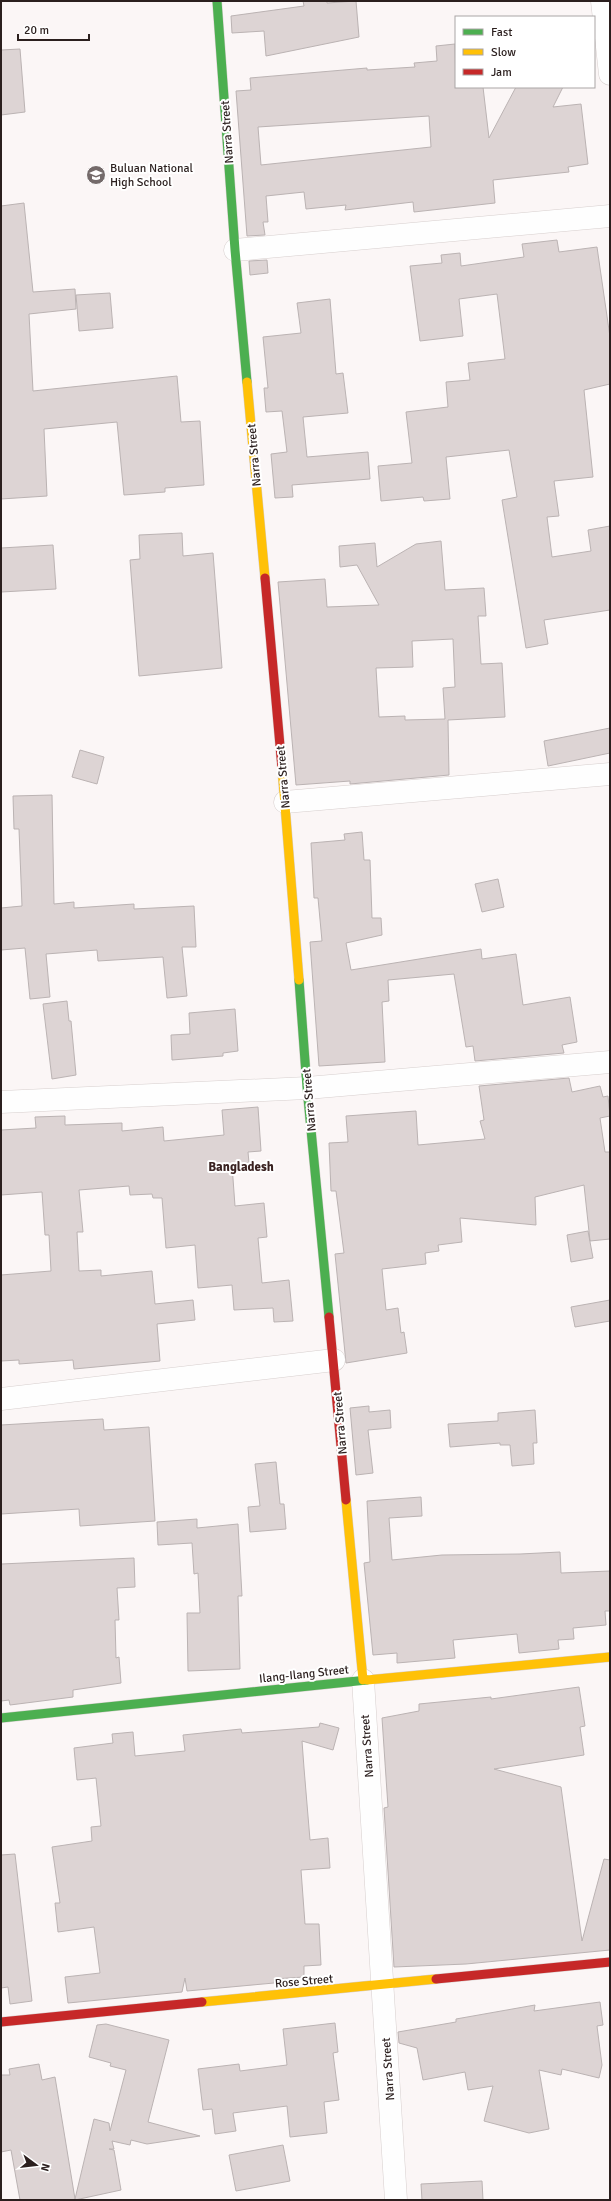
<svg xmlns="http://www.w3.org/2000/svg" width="611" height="2201" font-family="Signika,sans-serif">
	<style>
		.building { fill: #ddd4d4; stroke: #bbb3b3; fill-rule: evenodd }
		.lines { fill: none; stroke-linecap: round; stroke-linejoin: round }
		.street-casing { stroke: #d7cfce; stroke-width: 23 }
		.fast-casing { stroke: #d7cfce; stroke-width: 10 }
		.slow-casing { stroke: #d7cfce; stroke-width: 10 }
		.jam-casing { stroke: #d7cfce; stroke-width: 10 }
		.street { stroke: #fefefe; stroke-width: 22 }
		.fast { stroke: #4caf50; stroke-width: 9 }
		.slow { stroke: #ffc107; stroke-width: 9 }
		.jam { stroke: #c62828; stroke-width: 9 }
		.labels { text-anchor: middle; stroke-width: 4; stroke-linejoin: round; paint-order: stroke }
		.street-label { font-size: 12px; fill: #2b1f1e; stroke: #fff }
		.poi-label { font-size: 12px; fill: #2b1f1e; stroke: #fff; text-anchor: start }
		.neighbourhood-label { font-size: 13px; font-weight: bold; fill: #3a2221; stroke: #fff }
	</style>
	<rect width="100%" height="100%" fill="#fbf6f6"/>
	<path class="building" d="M303 1H327V3L356 1 359 37 266 56 264 31 232 33 231 16 304 6Z
		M455 44 456 87H483L489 138 516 87H563L553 107 581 104 588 164 568 167 569 172 493 180 495 203 414 212 413 202 345 210 346 205 306 209 304 192 266 196 268 222H263L265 235 247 236 236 91 251 90 250 78 367 68V70L415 67 414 63 437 61 436 46ZM429 116 431 147 261 165 258 127Z
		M20 49 25 112 1 115V50Z
		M24 203 33 292 75 289 76 309 29 314 33 391 177 376 181 422 200 421 204 485 165 488V492L124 495 117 422 44 429 47 496 1 499V206Z
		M557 240 559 252 597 247 610 337V384L584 390 593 477 554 481 559 516 547 517 552 557 591 551 588 530 610 526V610L544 620 548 644 526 648 502 500 517 497 509 450 446 457 450 499 424 501 423 497 381 501 378 466 412 463 406 412 448 407 446 382 470 380 468 363 505 359 497 294 459 299 463 336 420 341 410 266 442 263 441 255 460 253 461 266 524 257 522 244Z
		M267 260 268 273 250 275 249 261Z
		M110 293 113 328 79 331 76 295Z
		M330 299 336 374 343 373 348 413 303 417 307 457 368 452 370 479 292 485 293 497 275 498 271 454 287 452 282 411 266 412 264 388H268L263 337 301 333 297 303Z
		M182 533 183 556 213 553 222 668 139 676 130 560 140 559 139 535Z
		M441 541 445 590 484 588 486 616H478L481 664 502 663 505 717 448 720 449 775 350 784V781L296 785 278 582 325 579 327 607 379 605 357 565 340 567 339 546 375 543 377 567 416 544ZM453 639 455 687 443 688 445 719 405 720V716L379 717 376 668 413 667 412 641Z
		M53 545 56 589 1 592V548Z
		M610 728V753L548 766 544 741Z
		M80 750 104 757 97 784 72 777Z
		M52 795 54 904 74 902V908L134 904V909L194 906 196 947H182L187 996 167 998 163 957 98 961 97 950 46 954 50 997 30 999 25 948 1 950V908L22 906 19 829H14L13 796Z
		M362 832 364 860H370L372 918H381L382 935 346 943 351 970 481 949 482 959 516 954 523 1005 570 997 577 1042 562 1045 564 1053 475 1061 473 1046 466 1047 454 974 388 980 389 1001 382 1002 385 1062 319 1066 310 942 322 941 318 898H314L311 843 345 840 344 834Z
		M498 879 504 907 482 912 475 884Z
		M67 1001 69 1021H71L76 1075 52 1079 43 1004Z
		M235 1009 238 1051 223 1053V1056L172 1060 171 1035 190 1034 189 1013Z
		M569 1078 572 1092 600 1086 603 1097 608 1096 610 1116 600 1118 605 1152H610V1239L590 1241 584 1185 535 1197 536 1225 460 1218 462 1242 438 1245 439 1251 425 1253 426 1264 382 1269 386 1310 398 1308 401 1333 404 1332 407 1353 346 1363 335 1254 344 1253 336 1191H331L329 1143 348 1142 346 1116 416 1111 418 1145 485 1139 480 1121 484 1120 479 1086Z
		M258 1107 261 1151 248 1152 249 1163 232 1165 235 1206 264 1203 267 1237 258 1238 262 1283 289 1280 293 1321 274 1322 273 1308 234 1310 232 1285 198 1288 195 1245 166 1248 162 1198H153L152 1194 130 1195 129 1186 79 1190 83 1232H77L79 1271 101 1270V1276L152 1271 155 1304 193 1300 195 1320 157 1324 160 1361 74 1369 73 1360 19 1364V1360L1 1361V1275L51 1271 49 1235H45L42 1192 1 1195V1130L36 1128 35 1117 65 1116V1125L122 1123V1131L163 1127 164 1141 224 1135 222 1110Z
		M588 1231 593 1258 571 1262 567 1235Z
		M610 1300V1321L575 1327 571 1307Z
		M369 1406V1412L390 1410 391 1428 368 1430 373 1473 356 1475 350 1408Z
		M535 1410 537 1443H533L534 1464 512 1466 510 1445H500V1443L450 1447 448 1424 498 1421V1413Z
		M103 1419 104 1430 149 1427 155 1521 80 1526 79 1509 1 1514V1425Z
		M276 1462 280 1504H284L286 1529 250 1532 248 1507 260 1506 255 1464Z
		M421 1497 422 1516 389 1518 392 1560 442 1555 520 1554 560 1552 561 1573 610 1571V1611H605L606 1625 573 1628 574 1639 558 1640 559 1649 519 1653 517 1634 453 1640 455 1658 397 1663V1653L373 1655 364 1563 370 1562 367 1501Z
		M197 1519V1528L238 1524 242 1596H238L240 1669 188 1671 187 1613H200L198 1573 194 1574 192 1543 158 1545 157 1522Z
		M134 1558 135 1587 117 1588 119 1620H115L116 1658 119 1657 121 1683 73 1690V1697L10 1705 9 1700 1 1701V1564Z
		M579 1687 585 1726 580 1727 584 1755 494 1769 561 1787 582 1941 604 1859 610 1860V1950L466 1964 394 1967 384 1808 388 1807 382 1718 419 1711V1704L491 1697V1699Z
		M320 1723 339 1728 333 1750 302 1741 304 1768 310 1840 328 1838 330 1868 301 1870 305 1924H319L321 1965 304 1966V1977L274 1979V1983L187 1991 185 1978 182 1992 68 2003 65 1977 100 1973 94 1927 58 1932 55 1903H60L52 1847 92 1841 91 1827 101 1826 96 1778 77 1780 74 1748 113 1743 112 1734 133 1732 135 1756 185 1751 183 1735 241 1729 242 1733 319 1727Z
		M15 1854 32 2001 10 2004 8 1987 1 1988V1855Z
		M600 2002 603 2025 597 2026 602 2065 599 2078 562 2069 561 2075 539 2070 549 2129 529 2133 484 2121 493 2086 468 2090 465 2072 423 2080 417 2048 399 2043 398 2032 456 2022V2019L535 2005 534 2011Z
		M335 2023 338 2052 333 2053 339 2100 324 2102 327 2133 290 2137 287 2106 233 2113 236 2131 215 2134 212 2109 203 2110 198 2069 239 2064 240 2071 287 2065 283 2029Z
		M106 2024 169 2040 148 2122 200 2136 147 2144 131 2140 130 2145 112 2141 114 2149H109L114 2150 121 2190 75 2200H20L11 2150 1 2152V2075H10L9 2069 39 2064 42 2080 55 2077 75 2199 94 2119 109 2123 110 2131 126 2070 110 2066 111 2063 89 2057 97 2025Z
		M283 2145 290 2181 236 2191 229 2155Z
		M482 2181 483 2200H422L421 2184Z"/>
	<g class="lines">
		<g class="street-casing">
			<path id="street" d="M602 1 610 74
				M235 250 610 216
				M285 802 610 774
				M1 1102 307 1088 610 1062
				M1 1399 334 1360
				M363 1680 396 2200"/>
		</g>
		<g class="fast-casing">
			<path id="fast" d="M217 1 235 250 247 382
				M299 980 307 1088 329 1317
				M1 1718 367 1680"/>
		</g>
		<g class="slow-casing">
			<path id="slow" d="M247 382 265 578
				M282 768 299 980
				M346 1500 363 1680
				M367 1680 610 1657
				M202 2002 436 1979"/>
		</g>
		<g class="jam-casing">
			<path id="jam" d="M265 578 282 768
				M329 1317 346 1500
				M436 1979 610 1962
				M1 2022 202 2002"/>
		</g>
		<use href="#street" class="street"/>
		<use href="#fast" class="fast"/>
		<use href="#slow" class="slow"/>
		<use href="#jam" class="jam"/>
	</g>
	<defs>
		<g id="school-disc" transform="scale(1)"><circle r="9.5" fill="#746a6a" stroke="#fff"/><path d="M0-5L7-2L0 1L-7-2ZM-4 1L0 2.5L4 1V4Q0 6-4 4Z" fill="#fff"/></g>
	</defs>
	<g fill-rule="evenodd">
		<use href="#school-disc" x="96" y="175"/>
	</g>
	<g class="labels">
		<g class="street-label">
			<text transform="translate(227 132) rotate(-94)" y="4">Narra Street</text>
			<text transform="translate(254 455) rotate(-95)" y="4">Narra Street</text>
			<text transform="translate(283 777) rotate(-95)" y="4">Narra Street</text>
			<text transform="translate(309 1100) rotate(-95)" y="4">Narra Street</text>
			<text transform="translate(340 1423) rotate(-95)" y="4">Narra Street</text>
			<text transform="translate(304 1674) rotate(-6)" y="4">Ilang-Ilang Street</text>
			<text transform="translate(367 1746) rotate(-94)" y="4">Narra Street</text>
			<text transform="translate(304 1981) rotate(-5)" y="4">Rose Street</text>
			<text transform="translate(388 2069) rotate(-94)" y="4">Narra Street</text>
		</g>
		<g class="poi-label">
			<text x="110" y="172">Buluan National<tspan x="110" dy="14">High School</tspan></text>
		</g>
		<g class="neighbourhood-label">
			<text x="241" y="1171">Bangladesh</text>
		</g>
	</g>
	<rect width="611" height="2201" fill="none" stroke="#2b1f1e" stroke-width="4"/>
	<rect x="455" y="16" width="140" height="72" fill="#ffffff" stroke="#aaa5a5"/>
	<rect x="463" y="29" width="20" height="6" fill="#4caf50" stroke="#aaa5a5"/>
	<text x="491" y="36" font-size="12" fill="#2b1f1e">Fast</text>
	<rect x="463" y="49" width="20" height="6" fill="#ffc107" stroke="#aaa5a5"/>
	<text x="491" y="56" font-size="12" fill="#2b1f1e">Slow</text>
	<rect x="463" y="69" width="20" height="6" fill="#c62828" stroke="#aaa5a5"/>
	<text x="491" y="76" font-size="12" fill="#2b1f1e">Jam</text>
	<g transform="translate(36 2165) rotate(105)" stroke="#ffffff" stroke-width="3" paint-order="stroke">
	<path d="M0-3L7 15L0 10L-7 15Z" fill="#2b1f1e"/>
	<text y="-6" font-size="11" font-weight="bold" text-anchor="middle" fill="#2b1f1e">N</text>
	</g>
	<path d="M18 34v6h71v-6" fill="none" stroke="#2b1f1e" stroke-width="2"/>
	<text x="24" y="34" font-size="12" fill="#2b1f1e" stroke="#ffffff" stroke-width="3" paint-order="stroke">20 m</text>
</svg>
